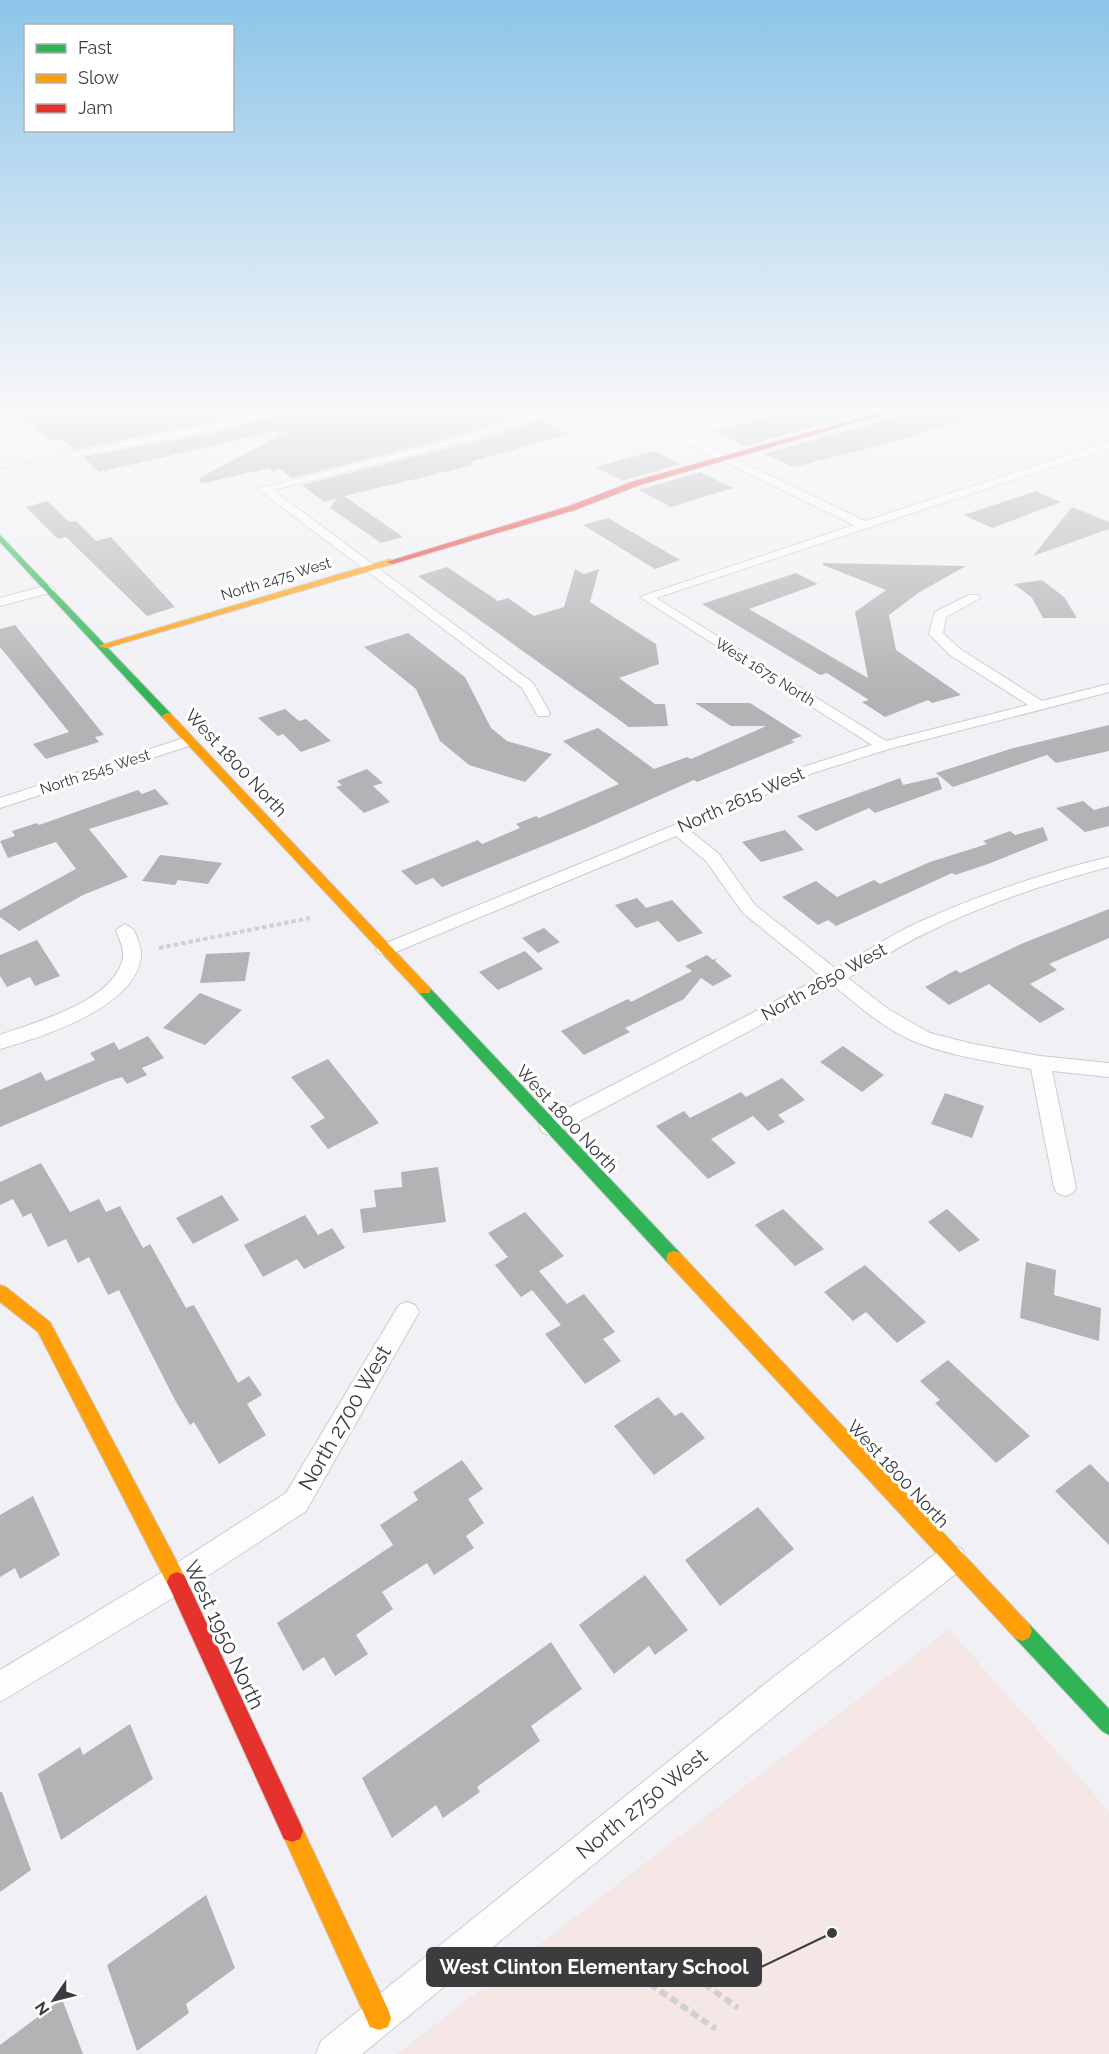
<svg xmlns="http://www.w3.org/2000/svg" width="1109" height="2054" font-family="Raleway,sans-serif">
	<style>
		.education { fill: #f5e7e5 }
		.building { fill: #b3b3b6 }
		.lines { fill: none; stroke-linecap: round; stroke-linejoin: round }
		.street-casing { stroke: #ccccce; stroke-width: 2 }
		.fast-casing { stroke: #ccccce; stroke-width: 2 }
		.slow-casing { stroke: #ccccce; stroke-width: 2 }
		.jam-casing { stroke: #ccccce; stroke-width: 2 }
		.path-far2 { stroke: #d1d1d2; stroke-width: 2; stroke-dasharray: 2 1.5; stroke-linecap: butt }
		.path-far1 { stroke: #d1d1d2; stroke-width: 4; stroke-dasharray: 4.5 3; stroke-linecap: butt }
		.path { stroke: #d1d1d2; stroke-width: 6; stroke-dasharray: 8 4.5; stroke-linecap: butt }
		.street { fill: #fdfdfd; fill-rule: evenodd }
		.fast { fill: #30b455; fill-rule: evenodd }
		.slow { fill: #ff9f0a; fill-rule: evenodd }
		.jam { fill: #e5322d; fill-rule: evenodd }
		.labels { text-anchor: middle; stroke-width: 6; stroke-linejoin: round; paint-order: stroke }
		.far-street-label { font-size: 15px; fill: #3c3c3f; stroke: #fff }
		.street-label { font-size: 18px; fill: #3c3c3f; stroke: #fff }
		.near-street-label { font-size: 21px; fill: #3c3c3f; stroke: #fff }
		.leader { fill: none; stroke: #3c3c3f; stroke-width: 2 }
		.callout-dot { fill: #3c3c3f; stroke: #fff; stroke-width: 2 }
		.callout { fill: #3c3c3f; stroke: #3c3c3f; stroke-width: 2 }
		.callout-label { font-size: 20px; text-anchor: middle; font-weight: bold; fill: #fff }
	</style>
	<rect width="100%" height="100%" fill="#f1f0f4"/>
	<path class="education" d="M949 1629 1109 1811V2054H397Z"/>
	<path class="building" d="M10 407H150L151 418 204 407H283L74 450 63 440H49Z
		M312 407H515L527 413 463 434 292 478 280 469 272 471 269 468 201 484 199 478 283 434 281 430 99 472 83 457 208 434Z
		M808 407H884L745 446 714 431Z
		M915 407H991L992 411 893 442 794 467 764 454 912 412Z
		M540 419 569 434 470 462 474 465 344 496 403 537 381 543 330 508 337 498 324 502 302 485 473 442Z
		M654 451 681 464 622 481 596 467Z
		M700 472 733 488 671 507 639 490Z
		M1036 491 1061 502 992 528 964 515Z
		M47 501 69 522 76 521 96 541 111 537 175 607 147 616 66 537 58 539 26 507Z
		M1072 507 1109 522V529L1033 556Z
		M608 518 680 560 655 569 583 525Z
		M823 563 966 566 918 593 889 615 896 650 961 695 932 703 928 700 885 717 862 702 869 700 827 673 820 675 702 604 796 573 818 584 749 609 868 678 855 612 886 590 823 565Z
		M447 567 498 601 508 598 534 616 564 607 575 569 584 574 599 569 590 602 656 644 659 664 619 678 655 704H665L668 726 629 727 418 576Z
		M1042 580 1064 597 1077 618H1043L1032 598 1014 584Z
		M15 625 104 735 95 737 99 742 46 759 33 744 69 732 0 647V629Z
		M408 633 465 677 491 728 507 741 552 754 525 782 469 765 440 741 416 689 364 647Z
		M695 703H750L802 736 791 740 795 742 697 782 694 780 582 830 442 887 433 878 416 885 401 871 478 840 482 844 520 828 516 824 536 816 539 818 619 784 563 741 598 728 654 769 687 757 691 759 766 726H731Z
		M285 709 299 721 306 719 331 741 301 752 283 734 278 736 258 718Z
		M1109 725V751L1056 763 1047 755 953 787 936 773 1010 749Z
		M367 769 383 783 373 786 390 802 364 813 336 787 342 785 337 781Z
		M938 777 942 789 875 813 869 808 816 831 797 816 900 778 903 785Z
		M155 789 169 804 89 829 128 877 83 895 19 931 0 917V910L76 869 56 842 8 858 0 841 15 836 12 831 37 823 39 825 138 790 142 794Z
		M1083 801 1094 810 1109 806V826L1085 832 1056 808Z
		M1043 827 1048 840 988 864 955 875 952 873 836 926 828 920 818 925 782 897 816 881 837 897 874 880 880 884 930 862 987 844 983 841 1010 831 1015 835Z
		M785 830 804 850 761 862 742 842Z
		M160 855 178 857 222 863 208 884 178 880 175 885 142 881Z
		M637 898 658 921 636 928 615 905Z
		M672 900 703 933 678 942 646 908Z
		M1109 909V938L1049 964 1057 970 1030 984 1065 1009 1040 1023 989 984 949 1005 925 987 956 970 960 973 1021 944Z
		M544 928 560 942 538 953 522 938Z
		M37 940 60 976 35 986 30 977 7 987 0 976V955Z
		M525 951 543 969 498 990 479 972Z
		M250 952 245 981 200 983 206 954Z
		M707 955 713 960 717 958 715 961 732 976 713 986 701 978 684 999 625 1028 630 1032 584 1055 561 1031 628 999 631 1002 692 971 685 966Z
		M200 993 242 1010 205 1045 163 1028Z
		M148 1036 164 1058 142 1068 147 1075 127 1084 122 1077 109 1081 0 1127V1090L41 1072 46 1081 95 1060 90 1053 114 1042 119 1050Z
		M843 1046 884 1075 862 1092 820 1062Z
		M328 1059 379 1123 328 1149 310 1126 325 1118 291 1077Z
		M782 1078 805 1100 778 1115 785 1122 768 1131 753 1116 711 1139 736 1163 708 1179 656 1126 684 1111 690 1118 741 1092 746 1097Z
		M945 1093 984 1106 972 1138 931 1124Z
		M41 1163 70 1212 99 1199 106 1212 120 1206 143 1248 150 1244 186 1308 194 1305 238 1383 249 1376 262 1395 247 1404 266 1435 219 1464 194 1422 190 1425 175 1400 119 1290 108 1295 89 1257 78 1263 66 1239 48 1247 31 1213 23 1217 13 1199 0 1205V1182Z
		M438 1167 446 1222 363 1233 360 1209 376 1207 374 1190 402 1187 401 1172Z
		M222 1195 239 1220 193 1244 176 1218Z
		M783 1209 824 1249 795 1266 755 1225Z
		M947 1209 980 1240 959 1252 928 1222Z
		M525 1212 564 1256 539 1271 567 1304 584 1294 615 1332 603 1339 621 1361 585 1384 545 1334 561 1325 532 1290 521 1297 495 1265 508 1257 488 1233Z
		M305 1215 318 1235 332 1228 345 1248 304 1269 297 1259 263 1277 244 1245Z
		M1026 1262 1056 1270 1054 1295 1101 1308 1099 1341 1020 1318Z
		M865 1265 926 1322 897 1343 866 1312 853 1321 824 1292Z
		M948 1360 1030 1436 996 1463 935 1403 940 1400 920 1381Z
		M658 1397 675 1416 682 1412 705 1438 654 1475 614 1426Z
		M462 1460 483 1489 468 1499 484 1523 466 1536 474 1548 434 1575 427 1563 382 1592 393 1609 356 1635 368 1654 335 1676 324 1657 303 1671 277 1623 393 1545 380 1525 418 1500 413 1492Z
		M1090 1464 1109 1483V1545L1055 1491Z
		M33 1496 60 1555 20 1579 15 1568 0 1577V1515Z
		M758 1507 794 1549 720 1606 685 1560Z
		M645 1575 688 1630 655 1655 649 1646 614 1674 579 1625Z
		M551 1642 582 1689 531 1726 540 1741 477 1787 480 1792 443 1818 436 1805 392 1838 362 1778Z
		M130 1724 153 1779 61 1840 38 1774 80 1747 83 1755Z
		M0 1792H2L31 1870 0 1892Z
		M206 1895 235 1968 186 2004 189 2013 137 2051 107 1965Z
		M62 1999 83 2054H0V2045Z"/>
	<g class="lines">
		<g class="street-casing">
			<path id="street" d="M293 407H310L208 432 67 458 62 455Z
				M562 407H578L525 421 472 440 273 490 533 683 550 713 548 716H538L522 688 258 489 464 436 518 417Z
				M639 407H650L698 441 865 521 1109 442V448L656 598 886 741 1028 705 950 655 929 634 935 612 969 595H979L980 598 946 617 943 633 960 649 1042 701 1109 684V692L889 749 813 773 689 830 718 853 755 905 836 969C863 954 889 936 917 923 979 895 1043 873 1109 857V867C1047 883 985 904 928 932 900 945 875 963 848 978L888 1009 930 1033 973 1044 1040 1056 1109 1063V1077L1052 1071 1076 1187 1073 1193 1065 1196 1057 1193 1054 1187 1031 1069C994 1062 954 1057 918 1043 887 1031 860 1007 834 986L557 1133 550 1135 543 1133 539 1127 543 1121 822 977 743 913 706 861 676 836 391 954H379L376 950 379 946 672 826 803 767 872 745 640 597 854 525 690 445Z
				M49 585 55 589 53 592 0 606V598Z
				M190 736 198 741 195 744 0 808V798Z
				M125 924 134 930C137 938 142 948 141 957 135 1008 42 1037 0 1049V1035C35 1022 116 1001 123 957 124 948 119 938 116 930Z
				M407 1302 415 1305 419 1312 306 1511 186 1590 0 1702V1670L166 1570 286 1493 399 1305Z
				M952 1545 962 1549 966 1559 962 1569 793 1701 362 2054H316L321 2041 771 1679 942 1549Z"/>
		</g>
		<g class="fast-casing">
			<path id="fast" d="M0 535 171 714V718H163L0 542Z
				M424 986 429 987 680 1253 682 1258 680 1263 674 1265 668 1263 419 993 417 990Z
				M1022 1621 1029 1624 1109 1709V1735L1102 1731 1015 1638 1012 1631 1015 1624Z"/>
		</g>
		<g class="slow-casing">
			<path id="slow" d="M390 559 394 562 393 564 106 648 98 646Z
				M167 713 171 714 429 987 431 990 429 993H419L163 718 162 716Z
				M674 1251 680 1253 1029 1624 1032 1631 1029 1638 1022 1641 1015 1638 668 1263 666 1258 668 1253Z
				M0 1285 6 1287 50 1322 184 1575 187 1582 184 1589 177 1592 170 1589 38 1332 0 1302Z
				M292 1820 300 1823 388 2009 391 2018 388 2027 379 2030 370 2027 281 1831 284 1823Z"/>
		</g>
		<g class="jam-casing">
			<path id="jam" d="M900 407H909L640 485 575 510 393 564 386 562 569 506 634 481Z
				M177 1572 184 1575 300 1823 303 1831 300 1839 292 1842 284 1839 167 1582 170 1575Z"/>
		</g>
		<path class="path-far2" d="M0 469 51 458"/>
		<path class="path-far1" d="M159 948 310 918"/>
		<path class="path" d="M674 1962 738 2008
			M650 1984 716 2029"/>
		<use href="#street" class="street"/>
		<use href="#fast" class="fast"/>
		<use href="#slow" class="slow"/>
		<use href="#jam" class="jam"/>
	</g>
	<linearGradient id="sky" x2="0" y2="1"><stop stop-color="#8cc5e8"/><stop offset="0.59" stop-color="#f9f8fa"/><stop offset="1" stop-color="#f9f8fa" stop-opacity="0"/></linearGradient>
	<rect width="1109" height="694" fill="url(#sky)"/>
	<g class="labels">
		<g class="far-street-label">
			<text transform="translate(276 579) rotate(-17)" y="5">North 2475 West</text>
			<text transform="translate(765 672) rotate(32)" y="5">West 1675 North</text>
			<text transform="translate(95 772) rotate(-18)" y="5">North 2545 West</text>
		</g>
		<g class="street-label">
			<text transform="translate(236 763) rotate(47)" y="6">West 1800 North</text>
			<text transform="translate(741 800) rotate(-24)" y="6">North 2615 West</text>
			<text transform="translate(824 982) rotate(-29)" y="6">North 2650 West</text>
			<text transform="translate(567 1119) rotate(47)" y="6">West 1800 North</text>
			<text transform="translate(898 1474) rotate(47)" y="6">West 1800 North</text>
		</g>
		<g class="near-street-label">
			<text transform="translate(345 1418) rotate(-60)" y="7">North 2700 West</text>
			<text transform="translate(224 1635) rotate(65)" y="7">West 1950 North</text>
			<text transform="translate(642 1804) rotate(-39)" y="7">North 2750 West</text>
		</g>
	</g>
	<path class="leader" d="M832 1933L761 1967"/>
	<circle class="callout-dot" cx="832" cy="1933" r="6"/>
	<rect class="callout" x="427" y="1948" width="334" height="38" rx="6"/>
	<g class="callout-label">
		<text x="594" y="1974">West Clinton Elementary School</text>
	</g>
	<rect x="24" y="24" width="210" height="108" fill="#ffffff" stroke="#b1b1b2" stroke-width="1.5"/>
	<rect x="36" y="44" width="30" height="9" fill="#30b455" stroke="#b1b1b2" stroke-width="1.5"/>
	<text x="78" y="54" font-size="18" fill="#3c3c3f">Fast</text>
	<rect x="36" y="74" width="30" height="9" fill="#ff9f0a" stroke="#b1b1b2" stroke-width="1.5"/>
	<text x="78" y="84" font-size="18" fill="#3c3c3f">Slow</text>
	<rect x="36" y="104" width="30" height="9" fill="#e5322d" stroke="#b1b1b2" stroke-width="1.5"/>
	<text x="78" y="114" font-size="18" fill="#3c3c3f">Jam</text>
	<g transform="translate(54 2000) rotate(235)" stroke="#ffffff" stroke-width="4.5" paint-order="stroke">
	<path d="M0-4.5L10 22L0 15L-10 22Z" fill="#3c3c3f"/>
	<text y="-9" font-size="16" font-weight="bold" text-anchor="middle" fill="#3c3c3f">N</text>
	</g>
</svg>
